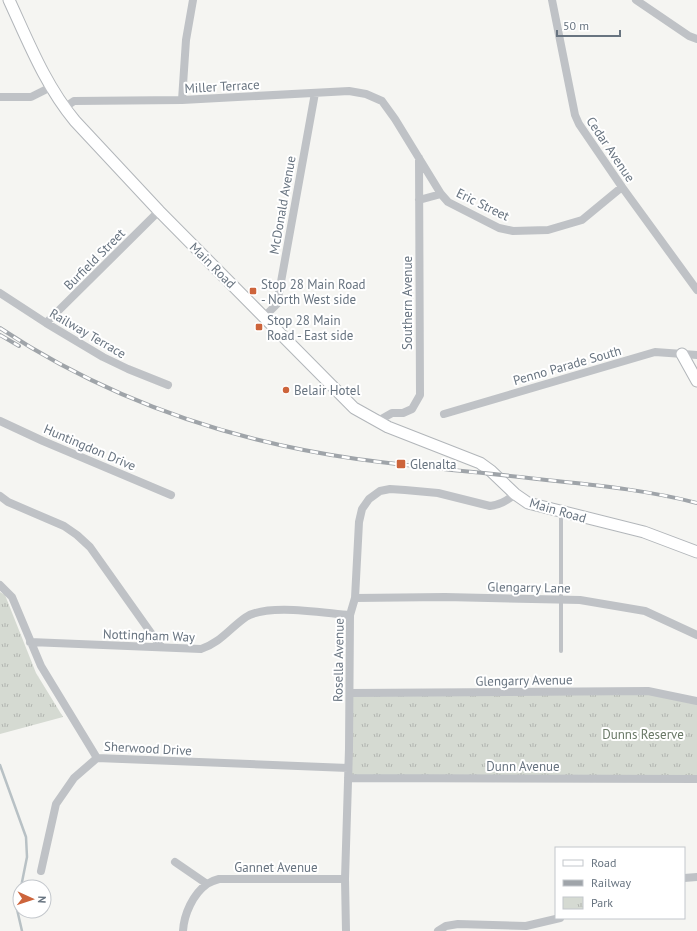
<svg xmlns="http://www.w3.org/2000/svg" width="697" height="931" font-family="'PT Sans',sans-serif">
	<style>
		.park { fill: url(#park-tufts) }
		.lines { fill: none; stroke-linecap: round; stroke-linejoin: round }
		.stream { stroke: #b8c1c5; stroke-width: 2.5 }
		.secondary-casing { stroke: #b2b6ba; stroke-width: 13 }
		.lane { stroke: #bfc2c6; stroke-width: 4 }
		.street { stroke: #bfc2c6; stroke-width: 8 }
		.secondary { stroke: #fff; stroke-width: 11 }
		.rail-casing { stroke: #9fa4a9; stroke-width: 4 }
		.rail { stroke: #fff; stroke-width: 2.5; stroke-dasharray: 8; stroke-linecap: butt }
		.poi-dot { fill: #cd643b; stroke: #fff; stroke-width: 1.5 }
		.labels { text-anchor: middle; stroke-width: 4; stroke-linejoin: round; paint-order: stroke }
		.street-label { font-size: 13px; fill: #687480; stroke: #fff }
		.poi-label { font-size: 13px; fill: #687480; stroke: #fff; text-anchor: start }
		.park-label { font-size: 13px; fill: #697866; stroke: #fff }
	</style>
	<defs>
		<pattern id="park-tufts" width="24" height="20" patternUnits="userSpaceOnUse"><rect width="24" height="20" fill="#d5dad2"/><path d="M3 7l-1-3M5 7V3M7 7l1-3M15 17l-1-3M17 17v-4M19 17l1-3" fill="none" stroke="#b1b5b0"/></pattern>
	</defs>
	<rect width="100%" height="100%" fill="#f5f5f2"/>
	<path class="park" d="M0 592 5 595 36 673 63 717 0 734Z
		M648 691 697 701V779L348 778 350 693Z"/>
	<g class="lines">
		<path class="stream" d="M0 765 26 837 27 857 21 887
			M20 891 16 905 22 931"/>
		<g class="secondary-casing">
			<path id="secondary" d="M9 0C28 41 45 85 75 121L159 211 354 408 388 427 480 463 491 471 515 494 528 503 644 532 697 552
				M682 354 697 381"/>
		</g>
		<path class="lane" d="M561 651V512"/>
		<path class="street" d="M552 0 575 115 579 124 622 187 697 290
			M636 0 689 36 697 39
			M0 97H31L51 87
			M182 100 186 40 193 0
			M64 108 74 101 182 100 349 91 366 94 382 101 395 119 441 194
			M419 200 441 194 448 202 499 228 513 231 548 230 582 220 622 187
			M0 293 46 323 103 357 128 369 168 385
			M264 317 277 304 315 93
			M46 323 159 211
			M444 414 655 352 697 355
			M0 421 43 441 171 495
			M378 421 392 413H403L412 409 420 395 419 158
			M0 496 8 502 64 526 77 535 90 547 161 647
			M0 585 12 597 41 666 97 758
			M355 598 445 597 580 600 645 611 697 635
			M30 642 201 649C220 643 230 628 246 617 268 603 323 613 350 615
			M350 693 648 691 697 701
			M97 758 348 768
			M348 778 697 779
			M175 862 207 884
			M41 871 56 804 74 778 97 758
			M684 878 697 877
			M183 931C184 914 193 894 207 884 210 882 215 880 219 879H345
			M346 931 345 879 349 749 350 615 355 598 359 522 362 509 369 499 380 491 390 489 405 490 438 493 490 506C500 505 507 501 515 494
			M438 931 446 926 458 924 526 926 560 918"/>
		<use href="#secondary" class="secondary"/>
		<g class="rail-casing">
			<path id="rail" d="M0 328C107 399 230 441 357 459 423 468 490 473 556 481 604 486 651 491 697 503
				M0 335 19 346"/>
		</g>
		<use href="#rail" class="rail"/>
	</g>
	<g class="poi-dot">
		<rect x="249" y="287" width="8" height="8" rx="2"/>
		<rect x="255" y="323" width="8" height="8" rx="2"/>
		<circle cx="286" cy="390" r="4"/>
		<rect x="396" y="459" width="10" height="10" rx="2"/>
	</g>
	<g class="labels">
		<g class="street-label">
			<text transform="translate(222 86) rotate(-3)" y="5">Miller Terrace</text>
			<text transform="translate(611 149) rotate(56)" y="5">Cedar Avenue</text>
			<text transform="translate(483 204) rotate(26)" y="5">Eric Street</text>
			<text transform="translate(282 205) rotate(-80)" y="5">McDonald Avenue</text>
			<text transform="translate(94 259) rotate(-45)" y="5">Burfield Street</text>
			<text transform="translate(213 265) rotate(45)" y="5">Main Road</text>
			<text transform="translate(407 303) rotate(-90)" y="5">Southern Avenue</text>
			<text transform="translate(88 333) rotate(30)" y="5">Railway Terrace</text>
			<text transform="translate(567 365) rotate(-16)" y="5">Penno Parade South</text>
			<text transform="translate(90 447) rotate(23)" y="5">Huntingdon Drive</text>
			<text transform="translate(558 510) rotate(16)" y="5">Main Road</text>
			<text transform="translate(529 587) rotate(1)" y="5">Glengarry Lane</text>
			<text transform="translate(149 635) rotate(2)" y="5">Nottingham Way</text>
			<text transform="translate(338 660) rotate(-89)" y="5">Rosella Avenue</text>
			<text transform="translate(524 680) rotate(-1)" y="5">Glengarry Avenue</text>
			<text transform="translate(148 748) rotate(3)" y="5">Sherwood Drive</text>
			<text x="523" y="771">Dunn Avenue</text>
			<text x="276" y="872">Gannet Avenue</text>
		</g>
		<g class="poi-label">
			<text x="261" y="289">Stop 28 Main Road<tspan x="261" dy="15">- North West side</tspan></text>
			<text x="267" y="325">Stop 28 Main<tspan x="267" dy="15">Road - East side</tspan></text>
			<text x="294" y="395">Belair Hotel</text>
			<text x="410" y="469">Glenalta</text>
		</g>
		<g class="park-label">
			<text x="643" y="739">Dunns Reserve</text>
		</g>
	</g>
	<rect x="555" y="847" width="130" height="72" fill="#ffffff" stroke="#c3c7cc"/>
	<rect x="563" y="860" width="20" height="6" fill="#ffffff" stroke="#c3c7cc"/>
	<text x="591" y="867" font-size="12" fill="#687480">Road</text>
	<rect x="563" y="880" width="20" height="6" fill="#9fa4a9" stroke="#c3c7cc"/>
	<text x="591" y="887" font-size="12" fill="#687480">Railway</text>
	<rect x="563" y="897" width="20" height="12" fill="url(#park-tufts)" stroke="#c3c7cc"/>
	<text x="591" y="907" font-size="12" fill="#687480">Park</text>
	<g transform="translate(32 899) rotate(93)"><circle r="19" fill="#ffffff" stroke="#c3c7cc"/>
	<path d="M0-3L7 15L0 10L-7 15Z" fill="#cd643b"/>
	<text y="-6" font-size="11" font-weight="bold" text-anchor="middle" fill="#687480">N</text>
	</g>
	<path d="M557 30v6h63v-6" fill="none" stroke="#687480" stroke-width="2"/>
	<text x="563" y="30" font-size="12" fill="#687480" stroke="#ffffff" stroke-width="3" paint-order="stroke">50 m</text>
</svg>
